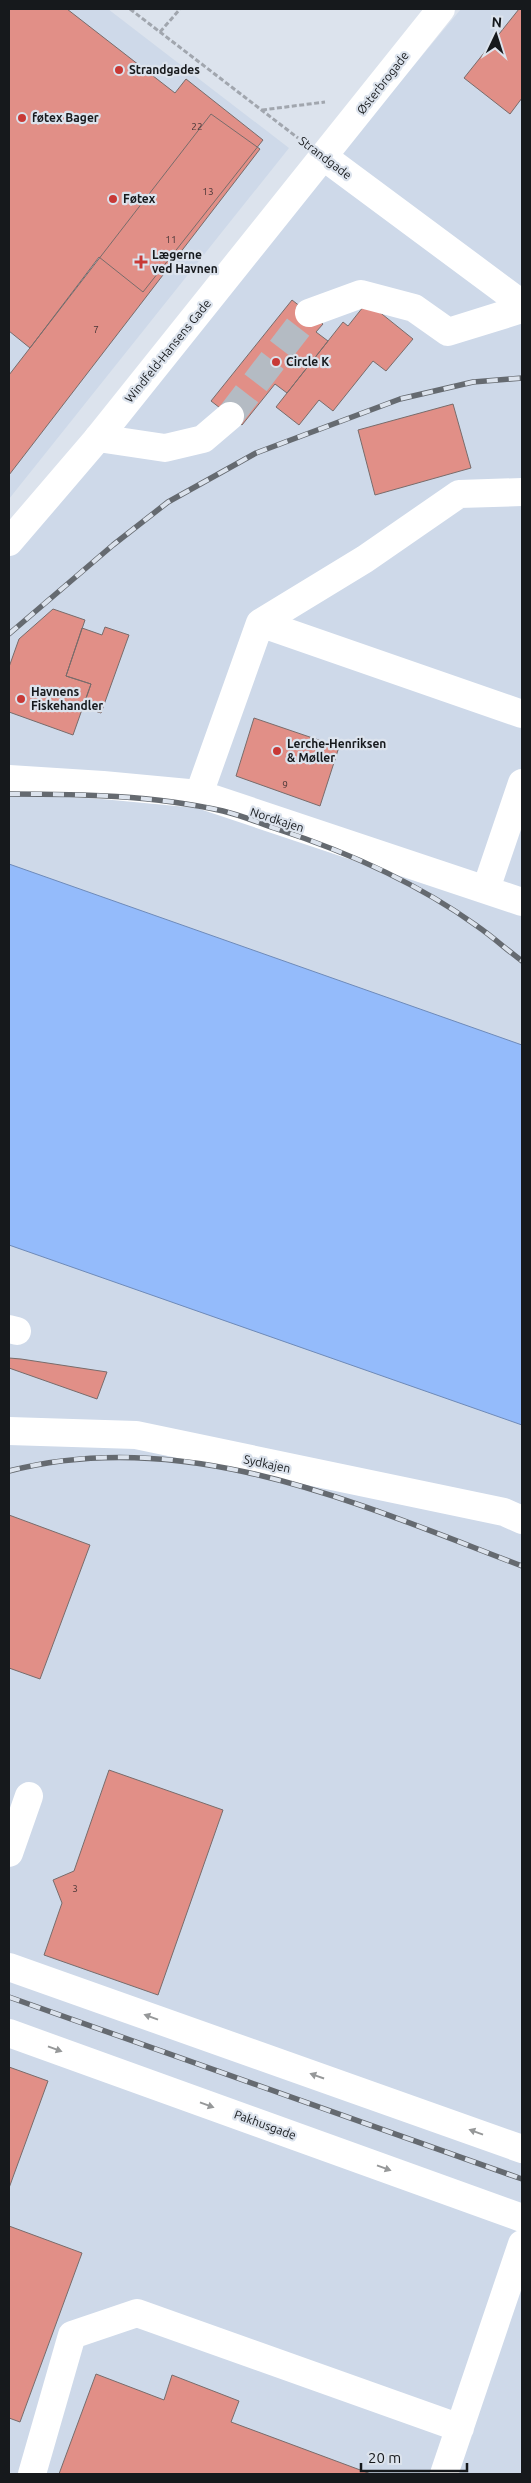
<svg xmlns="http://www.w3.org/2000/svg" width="531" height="2483" font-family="Ubuntu,sans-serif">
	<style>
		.built { fill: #ced9e9 }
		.water { fill: #94bbfb; stroke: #6e8ab8 }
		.building { fill: #e18f87; stroke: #786c6b }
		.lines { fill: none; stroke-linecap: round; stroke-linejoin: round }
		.minor-tunnel { stroke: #b4bbc3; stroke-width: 28; stroke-dasharray: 28 14; stroke-linecap: butt }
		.path { stroke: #a1a6ae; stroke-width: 3; stroke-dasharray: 5 2.5; stroke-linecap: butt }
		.minor { stroke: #fff; stroke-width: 28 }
		.major { stroke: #fff; stroke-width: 28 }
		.rail-casing { stroke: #656a70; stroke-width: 5.5 }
		.rail { stroke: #dce3ed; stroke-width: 4; stroke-dasharray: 11; stroke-linecap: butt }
		.oneway { fill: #969899 }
		.poi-dot { fill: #c83936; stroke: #dce3ed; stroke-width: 2 }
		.labels { text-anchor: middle; stroke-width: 4.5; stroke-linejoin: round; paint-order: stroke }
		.number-label { font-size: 10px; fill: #493637 }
		.poi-label { font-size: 12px; font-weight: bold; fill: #16191c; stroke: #dce3ed; text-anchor: start }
		.street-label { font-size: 12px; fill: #16191c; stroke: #dce3ed }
	</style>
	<rect width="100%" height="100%" fill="#dce3ed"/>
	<path class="built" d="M9 9H108L289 148 9 499Z
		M461 9H522V2474H9V538L326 171Z"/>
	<path class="water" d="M9 864 522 1045V1425L9 1245Z"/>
	<path class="building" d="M9 9H67L175 93 186 79 263 140 143 292 99 257 30 348 9 331Z
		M519 9H522V98L510 114 464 78Z
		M211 114 260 149 9 475V375Z
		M292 300 323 324 316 332 328 341 287 393 275 384 242 425 211 401Z
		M367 302 413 339 386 371 373 361 333 411 319 400 299 425 276 407 343 322 348 326Z
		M453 404 471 468 375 495 358 430Z
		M53 609 85 620 66 676 91 684 73 735 9 712V667L19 639Z
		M105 627 129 635 101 713 83 707 91 684 66 676 82 628 102 635Z
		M254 718 339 747 320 806 236 776Z
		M9 1358 21 1359 107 1372 97 1399 9 1368Z
		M9 1515 90 1545 40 1679 9 1668Z
		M109 1770 223 1810 158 1995 44 1955 62 1903 53 1880 74 1871Z
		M9 2067 48 2081 9 2188Z
		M9 2226 82 2253 20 2422 9 2418Z
		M96 2374 164 2400 172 2375 239 2401 231 2422 371 2474H59Z"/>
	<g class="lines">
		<path class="minor-tunnel" d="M230 416 309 313"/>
		<path class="path" d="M130 9 298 138
			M160 32 180 9
			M262 110 325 102"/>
		<path class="minor" d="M324 157 522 304
			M309 313 361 294 414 308 448 332 522 309
			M98 438 165 448 203 439 230 416
			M260 623 522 714
			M9 779 103 785 199 794 522 902
			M199 794 260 623 365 559 459 494 522 492
			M486 889 522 783
			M9 1329 17 1331
			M9 1431 136 1435 504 1512 522 1520
			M9 1853 29 1796
			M9 1967 522 2149
			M9 2033 522 2218
			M32 2474 72 2335 137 2313 460 2428
			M444 2474 522 2244"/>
		<path class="major" d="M9 542 98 438 441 9"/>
		<g class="rail-casing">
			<path id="rail" d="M9 634 113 545 168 502 256 453 400 399 473 382 522 378
				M9 794C80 794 153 795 223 811 240 815 257 822 274 828 345 851 416 882 477 926 493 937 507 950 522 961
				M9 1471C186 1425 359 1504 522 1566
				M9 1997 522 2179"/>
		</g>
		<use href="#rail" class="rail"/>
	</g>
	<defs><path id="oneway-solid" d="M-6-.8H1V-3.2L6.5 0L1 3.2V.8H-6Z" transform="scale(1.25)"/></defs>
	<g class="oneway">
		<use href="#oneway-solid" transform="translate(151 2017) rotate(-160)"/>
		<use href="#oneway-solid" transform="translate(55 2049) rotate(20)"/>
		<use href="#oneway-solid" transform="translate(317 2076) rotate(-161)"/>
		<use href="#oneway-solid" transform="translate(207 2105) rotate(20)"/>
		<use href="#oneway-solid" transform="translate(476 2132) rotate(-160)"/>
		<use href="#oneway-solid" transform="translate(384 2168) rotate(20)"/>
	</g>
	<g class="poi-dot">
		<circle cx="119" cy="70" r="5"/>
		<circle cx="22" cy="118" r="5"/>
		<circle cx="113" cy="199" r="5"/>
		<path d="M138.5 254.5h5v5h5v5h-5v5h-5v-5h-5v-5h5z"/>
		<circle cx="276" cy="362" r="5"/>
		<circle cx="21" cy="699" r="5"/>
		<circle cx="277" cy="751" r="5"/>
	</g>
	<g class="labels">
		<g class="number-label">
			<text x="197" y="130">22</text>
			<text x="208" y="195">13</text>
			<text x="171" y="243">11</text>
			<text x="96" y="333">7</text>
			<text x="285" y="788">9</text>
			<text x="75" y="1892">3</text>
		</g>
		<g class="poi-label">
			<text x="129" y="74">Strandgades</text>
			<text x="32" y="122">føtex Bager</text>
			<text x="123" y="203">Føtex</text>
			<text x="152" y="259">Lægerne<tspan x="152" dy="14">ved Havnen</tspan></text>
			<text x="286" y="366">Circle K</text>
			<text x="31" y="696">Havnens<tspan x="31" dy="14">Fiskehandler</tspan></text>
			<text x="287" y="748">Lerche-Henriksen<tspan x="287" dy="14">&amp; Møller</tspan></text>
		</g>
		<g class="street-label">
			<text transform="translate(383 83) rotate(-52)" y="4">Østerbrogade</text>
			<text transform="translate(325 158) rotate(37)" y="4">Strandgade</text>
			<text transform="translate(168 351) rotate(-51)" y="4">Windfeld-Hansens Gade</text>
			<text transform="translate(277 820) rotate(18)" y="4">Nordkajen</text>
			<text transform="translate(267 1464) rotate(12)" y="4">Sydkajen</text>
			<text transform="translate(265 2125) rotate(20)" y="4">Pakhusgade</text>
		</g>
	</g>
	<rect width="531" height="2483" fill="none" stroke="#16191c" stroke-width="20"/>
	<g transform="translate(496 35) rotate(4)" stroke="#dce3ed" stroke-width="4" paint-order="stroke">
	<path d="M0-4L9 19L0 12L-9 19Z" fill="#16191c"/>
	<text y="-8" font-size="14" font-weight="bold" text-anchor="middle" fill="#16191c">N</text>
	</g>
	<path d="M361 2463v8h106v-8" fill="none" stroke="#16191c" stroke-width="2.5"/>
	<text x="368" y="2463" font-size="15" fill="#16191c" stroke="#dce3ed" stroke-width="4" paint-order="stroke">20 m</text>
</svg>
